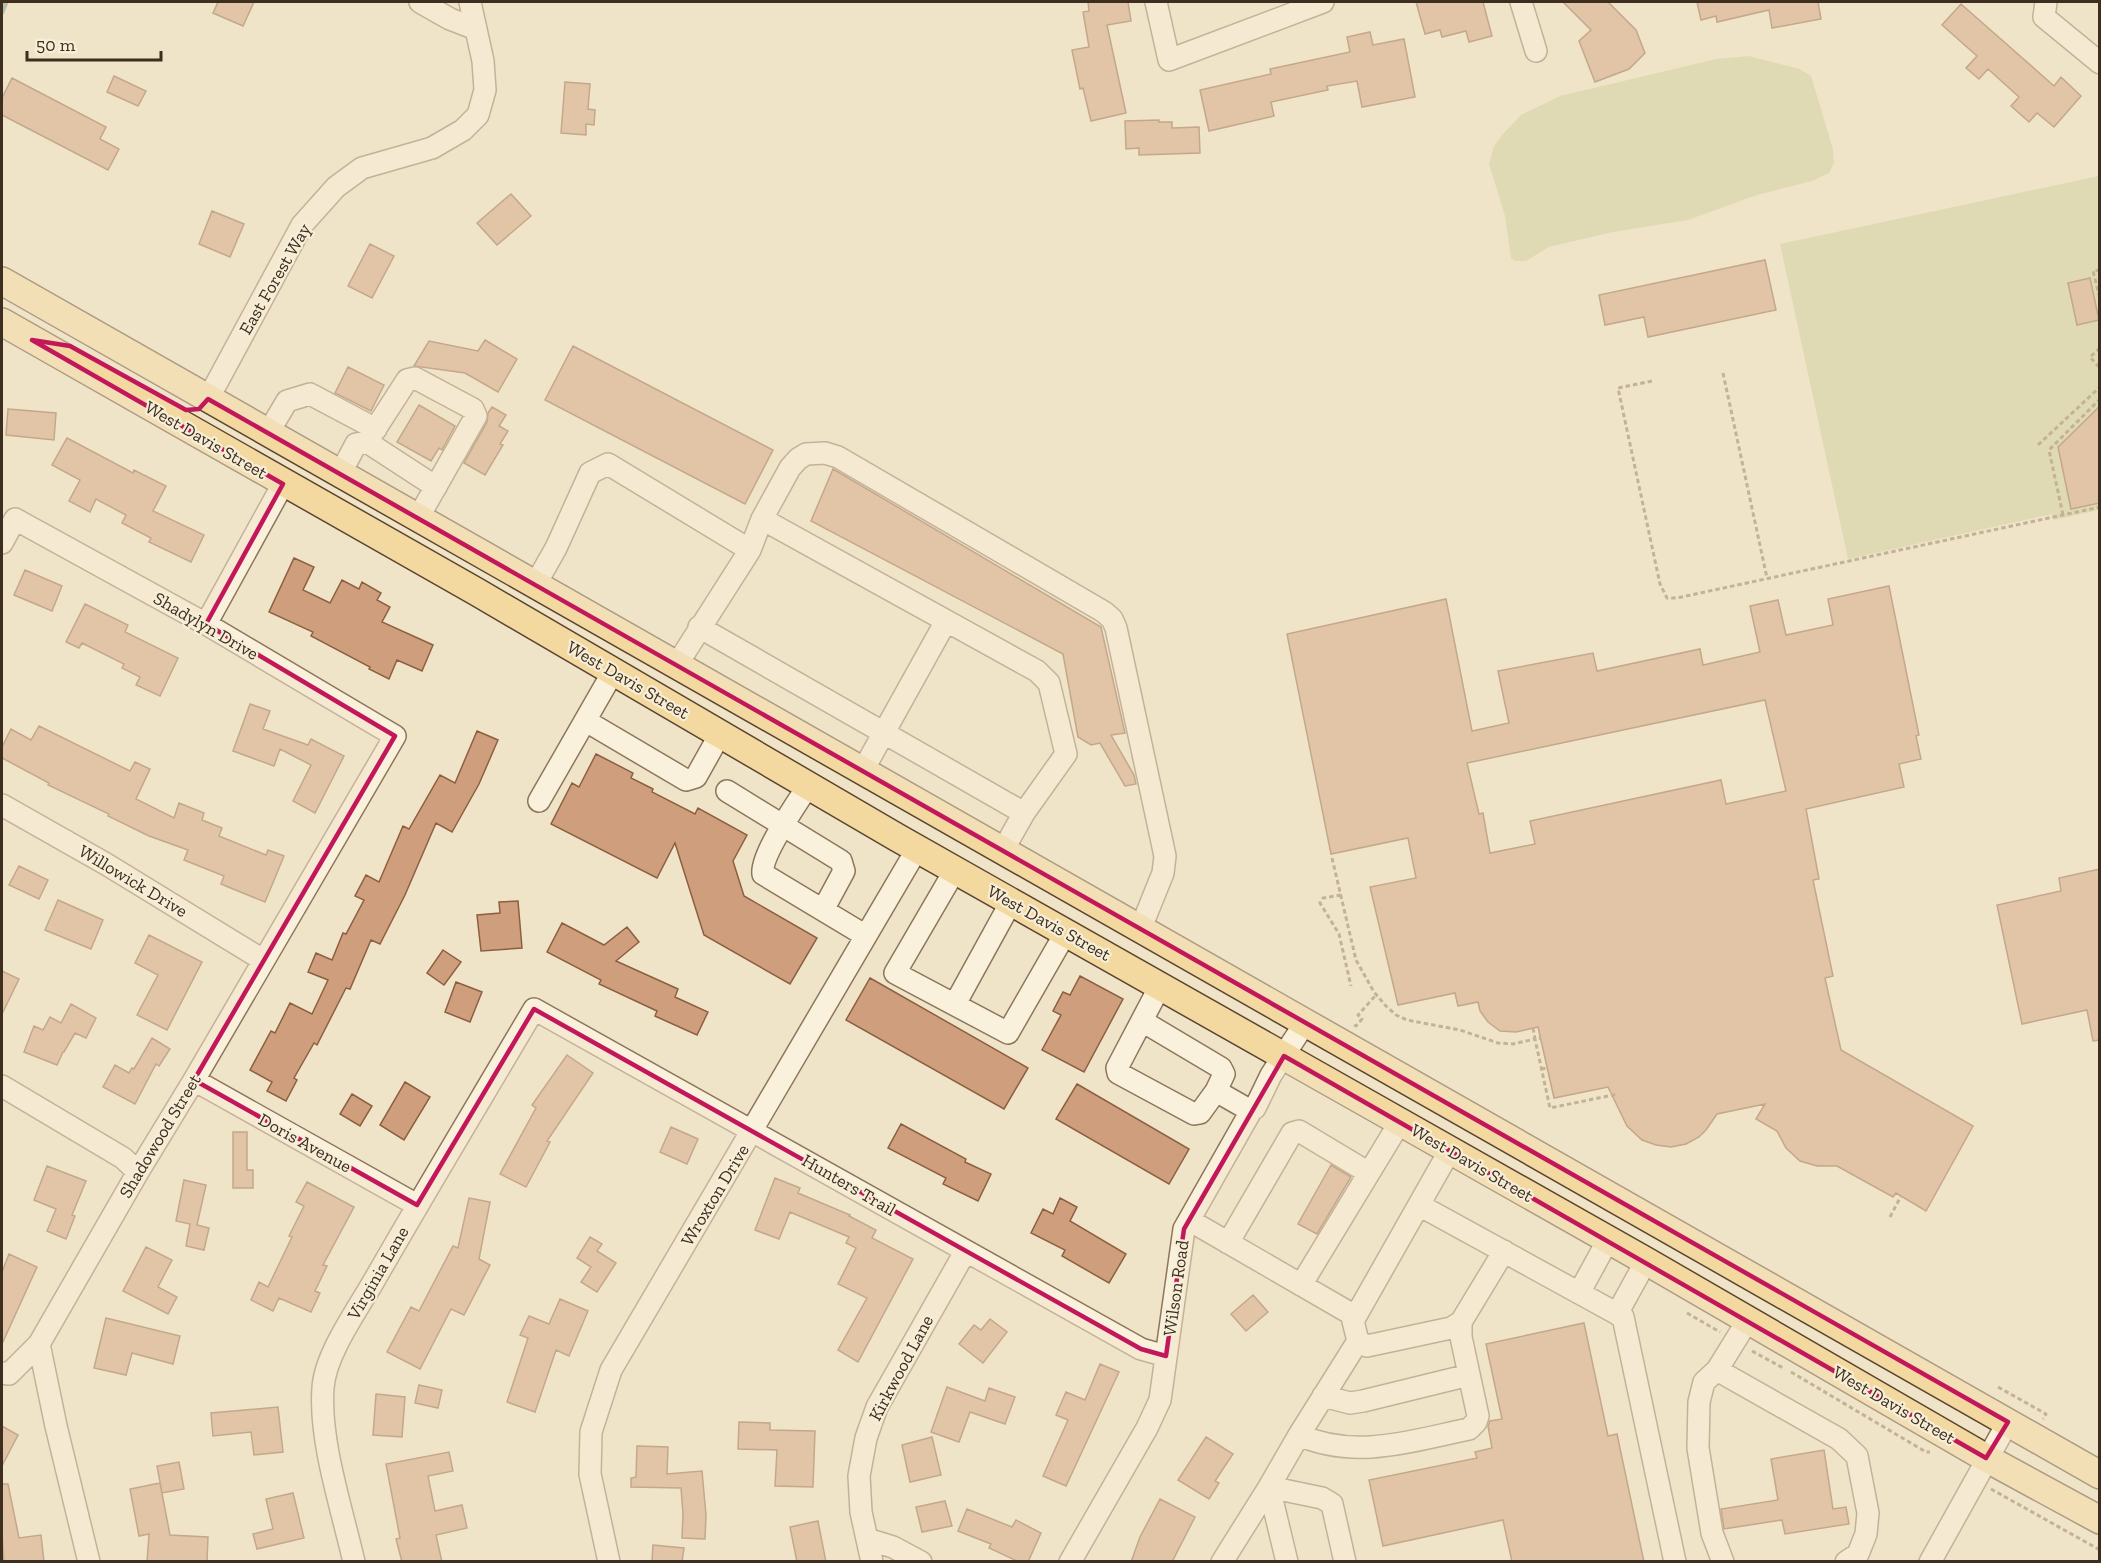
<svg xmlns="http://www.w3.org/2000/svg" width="2101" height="1563" font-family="'Zilla Slab',serif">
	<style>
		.green { fill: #c9cf9b }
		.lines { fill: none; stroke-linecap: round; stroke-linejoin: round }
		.stream { stroke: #6f938a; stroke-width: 5 }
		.building { fill: #cf9f7d; stroke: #8d5f41; stroke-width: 1.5; fill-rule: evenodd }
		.minor-casing { stroke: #8d765c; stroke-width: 24 }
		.major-casing { stroke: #5b4430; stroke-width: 30 }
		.path { stroke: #8d765c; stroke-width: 3; stroke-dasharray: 4.5 3; stroke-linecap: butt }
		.minor { stroke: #faf1dc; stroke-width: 21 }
		.major { stroke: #f3d9a0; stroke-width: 27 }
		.marked { fill: none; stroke: #c2185b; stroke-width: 4.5; stroke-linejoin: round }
		.labels { text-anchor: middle; stroke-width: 4.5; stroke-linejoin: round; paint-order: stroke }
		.street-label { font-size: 18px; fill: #3d2e20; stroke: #f7eed8 }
	</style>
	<rect width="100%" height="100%" fill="#f0e4c8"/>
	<path class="green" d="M1749 56 1800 69 1811 76 1833 149 1834 163 1829 173 1812 181 1757 195 1688 220 1613 232 1549 247 1526 261H1515L1511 258 1505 216 1489 164 1494 146 1503 134 1521 115 1560 96 1716 59Z
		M2099 176V510L2054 520 2052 514 1848 559 1780 244Z"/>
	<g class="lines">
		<path class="stream" d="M2 12 6 2"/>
	</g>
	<path class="building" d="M218 2H254L243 26 213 13Z
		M1088 2H1128L1131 21 1107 25 1126 113 1091 121 1083 88 1080 89 1072 50 1089 47 1083 12 1089 11Z
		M1416 2H1483L1492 36 1469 42 1466 31 1442 37 1440 30 1425 34Z
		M1563 2H1608L1636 30 1645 53 1629 69 1595 82 1579 41 1591 30Z
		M1697 2H1818L1821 19 1772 28 1769 10 1717 22 1716 16 1701 20Z
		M1961 4 2054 86 2061 77 2081 96 2054 127 2037 113 2029 122 2011 106 2019 97 1988 69 1979 79 1966 68 1977 56 1942 25Z
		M1370 32 1373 45 1404 39 1415 97 1362 107 1357 81 1327 86 1328 90 1271 102 1274 116 1209 131 1200 90 1271 74 1270 69 1350 52 1347 37Z
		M114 76 146 91 138 106 107 92Z
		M12 78 106 127 100 139 119 149 108 170 2 115V98Z
		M565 82 590 84 588 109 595 110 594 125 586 124V135L561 133Z
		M1159 120V122H1172V128L1199 127 1200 153 1139 155V148L1126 149 1125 121Z
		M511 194 531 216 497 245 477 223Z
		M212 211 244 224 230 257 199 244Z
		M370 244 394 256 372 298 348 286Z
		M1765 260 1776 310 1648 337 1644 317 1605 325 1599 295Z
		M2090 278 2099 320 2077 325 2068 283Z
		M485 340 517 359 498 392 465 373 414 366 429 341 478 351Z
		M573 346 773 450 745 504 545 400Z
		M348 367 384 385 371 411 335 393Z
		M419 405 455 426 442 450 439 448 431 461 397 442Z
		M2100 406V503L2071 509 2058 447Z
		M492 407 506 415 499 426 508 431 500 444 503 445 485 475 464 463 487 422 488 413Z
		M8 409 56 413 54 440 6 435Z
		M67 438 133 473 134 470 166 486 153 511 204 535 191 562 149 542 151 538 122 523 126 515 96 499 90 512 69 501 80 480 52 465Z
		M833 469 1101 627 1125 733 1111 735 1134 775 1136 784 1125 786 1100 743 1091 745 1078 737 1063 654 811 521Z
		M294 558 314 567 303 590 330 603 342 580 359 589 362 582 381 593 377 600 390 607 382 622 433 645 422 671 397 660 389 679 369 669 370 667 311 636 313 632 269 612Z
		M25 570 62 586 52 611 14 595Z
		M1889 586 1919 735 1916 736 1921 759 1899 764 1904 787 1806 809 1819 879 1813 880 1833 976 1825 978 1841 1050 1973 1126 1926 1211 1896 1193 1893 1197 1837 1166H1817L1800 1161 1786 1148 1777 1131 1756 1119 1765 1104 1717 1114 1706 1130 1699 1137 1686 1144 1671 1147 1656 1145 1642 1140 1627 1126 1608 1087 1554 1098 1538 1027 1516 1032 1500 1031 1488 1022 1480 1011 1478 1002 1458 1006 1455 993 1398 1005 1370 887 1416 878 1408 838 1331 854 1287 634 1446 599 1472 731 1509 723 1498 671 1593 653 1597 671 1700 649 1703 665 1760 652 1750 606 1778 600 1786 635 1833 625 1828 599ZM1765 700 1786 791 1726 804 1721 780 1530 821 1535 844 1490 853 1483 813 1479 814 1467 763Z
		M85 604 128 625 125 632 178 658 160 696 136 685 140 677 122 668 124 664 82 643 79 648 66 642Z
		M250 704 270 711 263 729 308 745 311 739 344 756 315 813 293 801 311 765 280 749 274 766 233 751Z
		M39 726 130 771 135 762 150 769 136 799 174 818 179 803 204 813 202 820 222 828 219 836 266 855 268 850 284 856 265 902 221 884 224 876 184 860 188 850 149 836 108 816 109 814 48 785 49 783 2 758V747L11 729 31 740Z
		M477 731 498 740 479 784 452 832 436 823 405 895 380 944 371 940 350 989 346 988 317 1045 314 1043 294 1078 297 1080 286 1101 267 1091 272 1082 250 1070 271 1031 275 1033 290 1003 312 1014 328 980 308 972 316 953 332 960 343 933 346 934 364 900 355 896 366 875 379 882 403 826 409 829 440 775 455 783Z
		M596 754 633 773 631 778 653 789 652 792 695 814 698 808 747 835 733 861 744 896 817 938 790 984 704 935 675 843 657 878 551 824 572 783 579 787Z
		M19 866 48 880 39 899 9 885Z
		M2100 869V1040L2093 1041 2087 1010 2022 1024 1997 905 2061 891 2059 878Z
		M58 900 103 920 91 949 45 930Z
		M518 901 522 948 481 951 477 915 500 913 499 902Z
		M562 923 604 945 627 927 639 942 616 961 678 989 675 997 708 1012 697 1035 655 1016 657 1011 599 984 601 980 547 952Z
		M149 935 202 962 167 1030 137 1015 158 975 135 963Z
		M443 950 461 962 444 985 427 973Z
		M2 971 19 979 2 1014Z
		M1080 976 1123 999 1084 1072 1042 1050 1061 1015 1053 1011 1063 992 1070 995Z
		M870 978 1028 1068 1004 1109 846 1020Z
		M456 982 482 992 470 1022 445 1012Z
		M71 1004 96 1018 86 1038 75 1033 64 1052H63L57 1065 24 1052 34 1026 43 1030 50 1017 61 1023Z
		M152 1038 170 1049 159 1066 156 1064 135 1104 103 1087 115 1065 129 1073 132 1068 134 1069Z
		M567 1055 593 1073 547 1141 550 1142 526 1187 500 1174 536 1108 532 1105Z
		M405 1082 430 1097 404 1140 380 1125Z
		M1077 1084 1189 1149 1169 1184 1056 1119Z
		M352 1094 372 1106 360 1126 340 1114Z
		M901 1124 966 1159 965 1162 991 1174 978 1201 943 1184 946 1178 888 1148Z
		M671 1127 698 1139 687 1164 660 1152Z
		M233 1132H247V1170H253V1188H233Z
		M1331 1165 1351 1177 1317 1234 1298 1224Z
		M47 1166 86 1181 72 1215 75 1216 66 1239 47 1231 56 1209 34 1200Z
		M775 1178 800 1188 798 1193 850 1215 849 1216 876 1230 872 1238 913 1259 858 1362 838 1350 867 1298 838 1284 856 1248 846 1243 849 1237 790 1212 779 1239 755 1230Z
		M184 1180 206 1185 197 1225 209 1228 204 1250 186 1246 190 1224 176 1221Z
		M307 1182 354 1207 323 1265 327 1266 315 1291 320 1293 311 1312 279 1298 273 1311 251 1300 259 1282 268 1287 292 1237 289 1236 304 1206 296 1202Z
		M469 1198 490 1202 479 1259 490 1265 464 1315 451 1309 420 1369 387 1352 411 1307 419 1311 453 1246 458 1248Z
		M1060 1198 1077 1207 1070 1221 1126 1254 1109 1283 1062 1256 1065 1250 1031 1233 1043 1209 1053 1214Z
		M590 1237 602 1244 597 1251 616 1263 597 1292 581 1282 591 1267 577 1258Z
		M146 1247 172 1260 158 1287 177 1297 168 1314 123 1291Z
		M9 1254 37 1267 2 1344V1272Z
		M1253 1295 1268 1312 1246 1331 1231 1314Z
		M560 1299 588 1311 569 1356 556 1350 535 1412 507 1402 528 1338 520 1335 529 1316 549 1324Z
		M106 1318 180 1336 173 1364 132 1353 126 1375 94 1368Z
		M990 1319 1007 1332 983 1363 959 1344 974 1325 981 1330Z
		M1584 1323 1608 1436 1617 1434 1644 1562H1512L1503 1520 1383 1546 1369 1480 1477 1458 1475 1452 1492 1448 1488 1426 1490 1421 1502 1419 1486 1344Z
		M1100 1364 1119 1372 1066 1486 1043 1476 1068 1420 1056 1415 1066 1392 1085 1400Z
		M419 1385 442 1390 438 1408 415 1403Z
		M947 1387 985 1401 989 1388 1015 1397 1005 1424 970 1412 959 1442 931 1432Z
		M376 1394 405 1397 402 1437 373 1435Z
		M278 1407 283 1452 254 1455 251 1432 213 1436 211 1413Z
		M739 1422 770 1423V1430L815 1431 813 1487 775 1486 777 1450 738 1449Z
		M2 1426 18 1435 2 1466Z
		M932 1437 941 1475 910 1482 902 1445Z
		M1206 1437 1233 1454 1215 1481 1219 1483 1209 1499 1178 1480Z
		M637 1446 668 1447 667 1474 702 1471 706 1515 705 1539 682 1538 683 1514 681 1488 631 1487V1478L636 1477Z
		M1824 1450 1833 1509 1846 1507 1849 1524 1785 1534 1782 1520 1724 1529 1721 1509 1778 1500 1771 1459Z
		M449 1452 453 1471 428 1476 435 1511 462 1505 467 1528 436 1535 442 1562H402L396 1539 400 1538 386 1464Z
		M179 1462 184 1489 162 1493 157 1466Z
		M160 1483 170 1535 208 1537 207 1562H147L149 1534 139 1536 130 1489Z
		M2 1484H8L19 1538 41 1535 44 1562H4L2 1536Z
		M293 1493 304 1538 257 1549 253 1534 273 1529 266 1499Z
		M1160 1499 1195 1517 1172 1562H1131L1140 1537Z
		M945 1501 952 1526 922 1532 916 1507Z
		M967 1509 1012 1527 1016 1520 1041 1533 1028 1562H1019L989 1548 991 1544 958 1531Z
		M818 1521 826 1562H797L790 1527Z
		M653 1545 684 1548 682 1562H652Z"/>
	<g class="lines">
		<g class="minor-casing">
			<path id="minor" d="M420 2 450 19 476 29
				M1156 2 1169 60 1323 2
				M1521 2 1536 51
				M2046 2 2044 17 2100 63
				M208 399 302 225 336 187 362 168 432 148 463 130 478 115 485 90 483 61 470 2
				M268 433 287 401 310 394 376 429
				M367 442 436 487
				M340 474 356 444 367 442 407 380 415 378 473 409 476 416 418 518
				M762 519 1037 671 1049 683 1066 754 1024 813 1002 852
				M2 543 15 519 206 624 395 736 194 1080 138 1172 39 1344 56 1426 89 1562
				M535 585 556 548 590 473 608 464 750 550
				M206 624 283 484
				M699 627 1024 813
				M676 666 750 550 762 519 790 468 798 459 806 454 825 453 838 457 1104 612 1112 619 1116 628 1165 856 1163 873 1140 930
				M586 721 686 780 696 777 720 734
				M862 772 946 621
				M808 786C797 803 760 856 763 874L866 936
				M727 791 841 861 844 871 823 910
				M539 801 613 672
				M2 805 106 864 263 960
				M955 870 895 973 1008 1033 1066 932
				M1160 986 1117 1068 1118 1073 1194 1114 1200 1113 1216 1091 1251 1111
				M955 1004 1011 902
				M1142 1021 1221 1068 1224 1074 1216 1091
				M194 1080 417 1205
				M2 1086 123 1158 138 1172
				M1419 1205 1623 1317 1675 1562
				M1189 1220 1355 1316
				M1228 1243 1292 1133 1299 1131 1369 1173
				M1301 1285 1400 1122
				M1579 1293 1608 1240
				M1617 1314 1646 1261
				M1748 1320 1717 1370 1839 1439 1857 1456 1868 1513 1866 1534 1858 1554 1846 1562
				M1358 1341 1367 1346 1451 1328 1461 1322 1504 1251
				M1717 1370 1704 1382 1699 1402 1698 1448 1712 1533 1723 1562
				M2 1373 9 1374 39 1344
				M1323 1396 1350 1403 1363 1401 1469 1375
				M1299 1435 1358 1341 1353 1321 1450 1150
				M867 1539 893 1547 921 1562
				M354 1562C342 1509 319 1441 323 1388 325 1354 358 1309 375 1279 427 1188 481 1099 534 1009L1141 1349 1166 1356
				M609 1562 590 1474 591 1432 611 1370 917 849
				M872 1562 861 1512 859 1476 866 1438 877 1407 965 1252
				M1070 1562 1147 1428 1160 1400 1184 1229 1251 1111 1255 1108 1271 1075 1305 1023
				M1222 1562 1269 1487 1299 1435C1356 1460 1411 1441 1469 1429L1476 1422 1478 1416 1461 1337V1322
				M1287 1562 1269 1487 1322 1498 1332 1504 1345 1562
				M1930 1562 2008 1422"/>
		</g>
		<g class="major-casing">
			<path id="major" d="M2 281 2100 1475
				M2 322 477 592 898 838 1646 1261 1986 1458 2100 1520"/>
		</g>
		<path class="path" d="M2100 270 2093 271 2100 299
			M2100 348 2090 357 2100 368
			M1723 373 1767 578
			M1652 381 1618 388 1660 584 1667 598H1677L2100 507
			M2038 445 2100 387
			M2063 515 2049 450 2100 399
			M1332 858 1356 960 1374 992 1386 1006 1396 1015 1407 1020 1460 1030 1498 1043 1513 1044 1535 1039 1550 1108 1618 1094
			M1341 895 1323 898 1320 903 1339 934 1351 986
			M1354 1025 1356 1026 1362 1019 1358 1015 1376 995
			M1533 1028 1535 1039 1541 1038
			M1541 1069 1547 1068
			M1890 1217 1901 1196
			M1687 1313 1720 1332
			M1752 1351 1785 1369
			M1791 1372 1926 1452H1930
			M1998 1387 2046 1414 2043 1419
			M1991 1489 2100 1550"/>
		<use href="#minor" class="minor"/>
		<use href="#major" class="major"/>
	</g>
	<path d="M0 0H2101V1563H0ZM32 340 70 346 186 410 199 409 208 399 2008 1422 1986 1458 1284 1056 1184 1229 1166 1356 1141 1349 534 1009 417 1205 194 1080 395 736 206 624 283 484Z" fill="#f0e4c8" fill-opacity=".55" fill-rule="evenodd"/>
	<path class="marked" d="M32 340 70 346 186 410 199 409 208 399 2008 1422 1986 1458 1284 1056 1184 1229 1166 1356 1141 1349 534 1009 417 1205 194 1080 395 736 206 624 283 484Z"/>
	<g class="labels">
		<g class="street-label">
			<text transform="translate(275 279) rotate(-60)" y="6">East Forest Way</text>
			<text transform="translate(206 440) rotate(30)" y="6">West Davis Street</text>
			<text transform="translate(206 626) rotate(30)" y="6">Shadylyn Drive</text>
			<text transform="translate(628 680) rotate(30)" y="6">West Davis Street</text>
			<text transform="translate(133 881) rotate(31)" y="6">Willowick Drive</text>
			<text transform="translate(1049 923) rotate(29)" y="6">West Davis Street</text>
			<text transform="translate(160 1136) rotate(-59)" y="6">Shadowood Street</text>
			<text transform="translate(305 1143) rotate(29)" y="6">Doris Avenue</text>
			<text transform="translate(1472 1163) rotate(30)" y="6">West Davis Street</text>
			<text transform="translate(849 1185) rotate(30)" y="6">Hunters Trail</text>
			<text transform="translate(715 1195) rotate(-59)" y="6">Wroxton Drive</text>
			<text transform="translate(378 1273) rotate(-60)" y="6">Virginia Lane</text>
			<text transform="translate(1176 1288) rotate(-82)" y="6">Wilson Road</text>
			<text transform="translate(901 1368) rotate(-62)" y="6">Kirkwood Lane</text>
			<text transform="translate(1894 1405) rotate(30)" y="6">West Davis Street</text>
		</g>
	</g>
	<rect width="2101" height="1563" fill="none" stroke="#3d2e20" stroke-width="6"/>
	<path d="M27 51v9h134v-9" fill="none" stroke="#3d2e20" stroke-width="3"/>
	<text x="36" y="51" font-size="18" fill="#3d2e20" stroke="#f7eed8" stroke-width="4.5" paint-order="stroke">50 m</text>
</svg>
